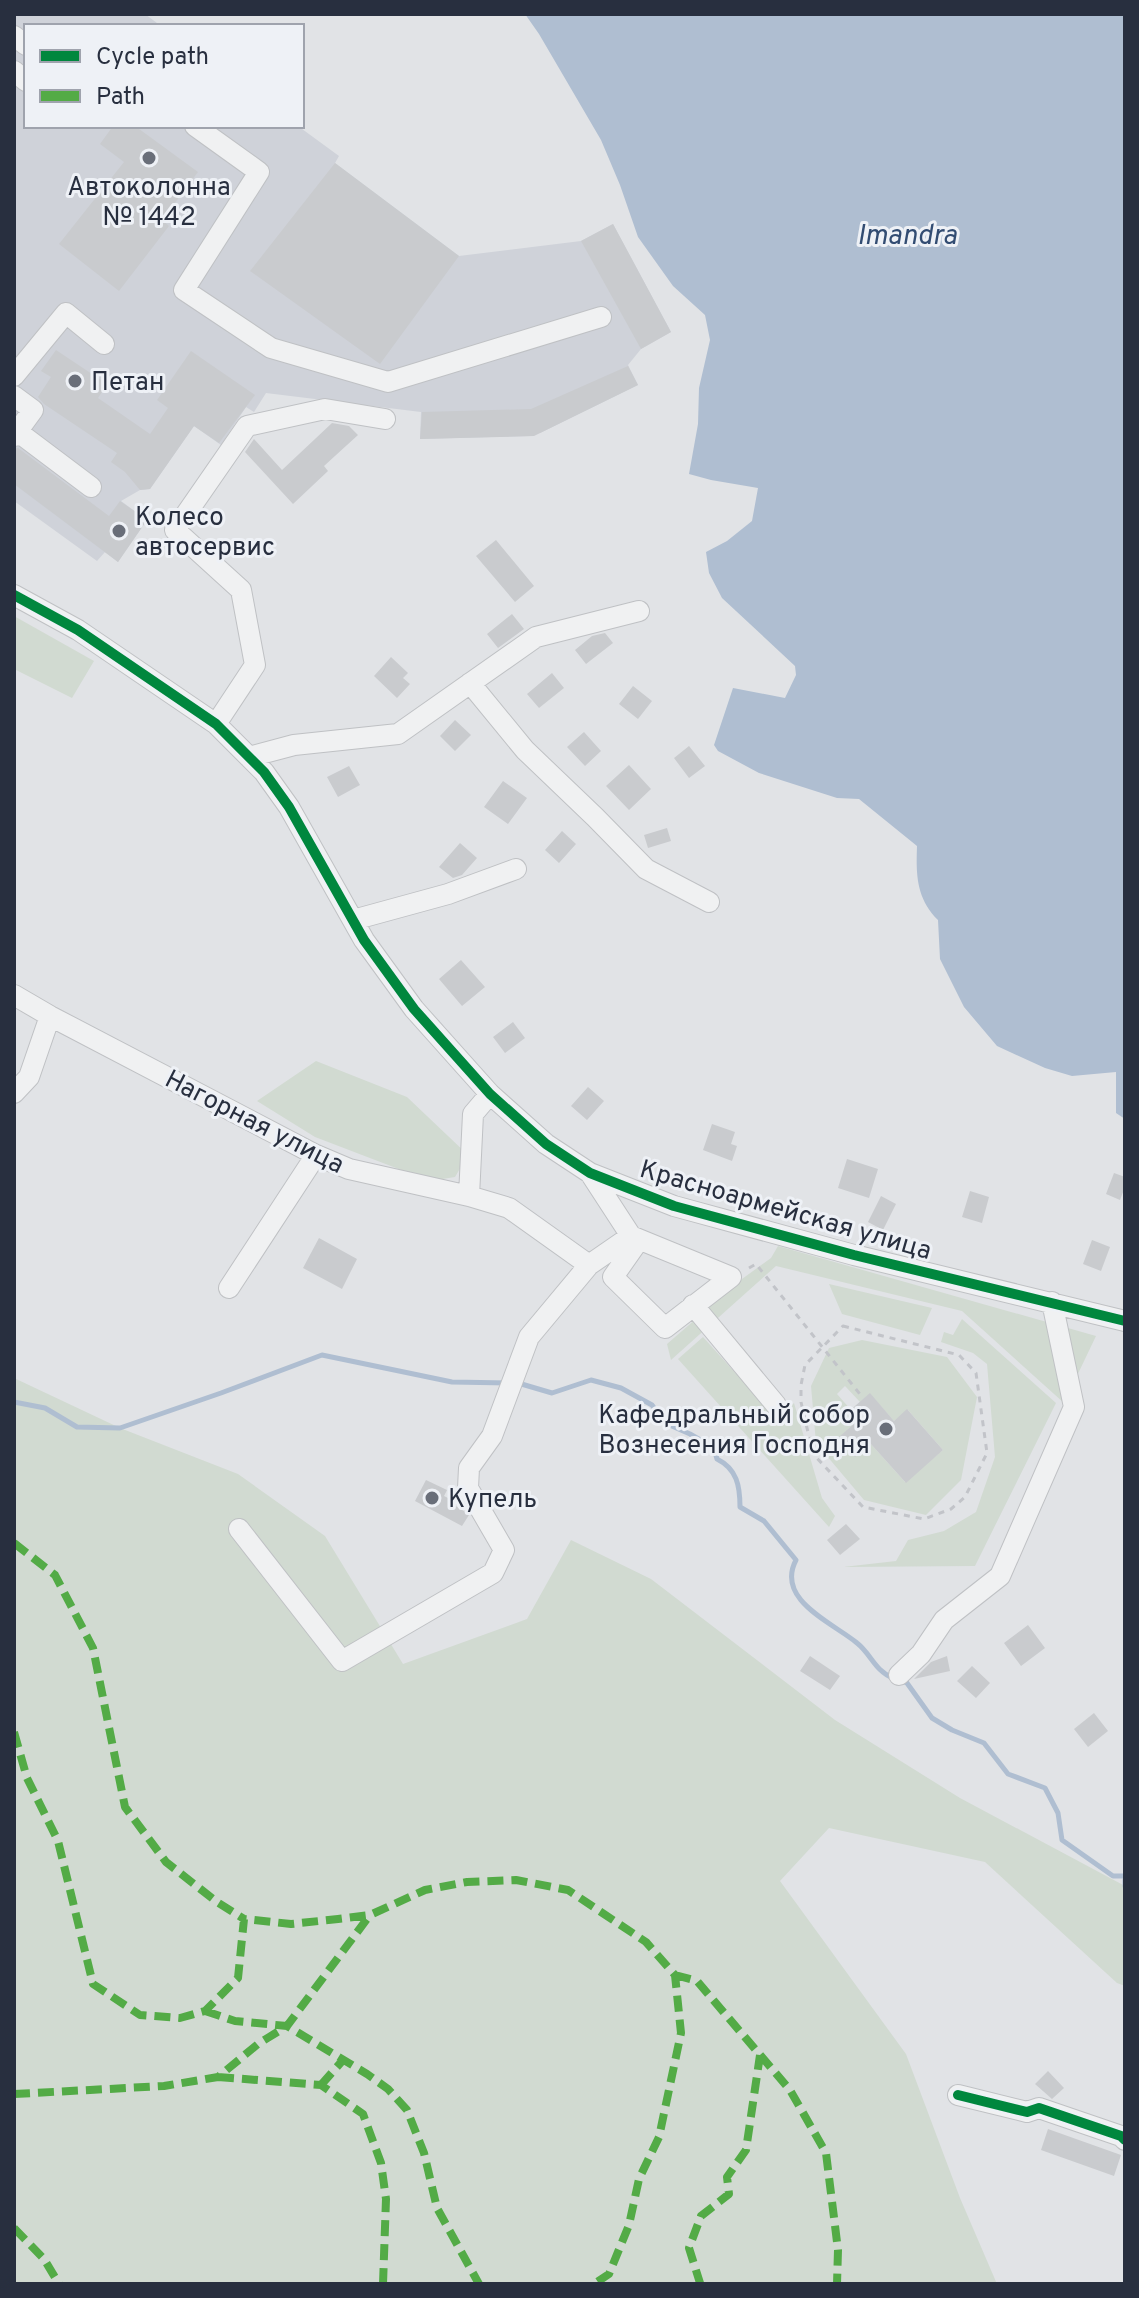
<svg xmlns="http://www.w3.org/2000/svg" width="1139" height="2298" font-family="Overpass,sans-serif">
	<style>
		.built { fill: #cfd2d9 }
		.green { fill: #d1dad1; fill-rule: evenodd }
		.water { fill: #afbed1 }
		.lines { fill: none; stroke-linecap: round; stroke-linejoin: round }
		.stream { stroke: #afbed1; stroke-width: 5 }
		.building { fill: #c9cbce }
		.minor-casing { stroke: #bfc1c4; stroke-width: 22 }
		.path { stroke: #c2c4c9; stroke-width: 3; stroke-dasharray: 6 6; stroke-linecap: butt }
		.minor { stroke: #f0f1f2; stroke-width: 20 }
		.quiet { stroke: #53ab46; stroke-width: 8; stroke-dasharray: 16 8; stroke-linecap: butt }
		.cycleway-casing { stroke: #eef1f6; stroke-width: 15 }
		.cycleway { stroke: #00873e; stroke-width: 10 }
		.poi-dot { fill: #696e79; stroke: #eef1f6; stroke-width: 3 }
		.labels { text-anchor: middle; stroke-width: 6; stroke-linejoin: round; paint-order: stroke }
		.poi-label { font-size: 26px; fill: #282f3f; stroke: #eef1f6; text-anchor: start }
		.street-label { font-size: 26px; fill: #282f3f; stroke: #eef1f6 }
		.water-label { font-size: 28px; font-style: italic; fill: #324c72; stroke: #eef1f6 }
	</style>
	<rect width="100%" height="100%" fill="#e1e3e6"/>
	<path class="built" d="M14 14H145L161 26H26V126H298L339 156 335 163 459 256 581 241 613 224 671 332 641 349 628 365 638 385 540 433 531 411 530 436 420 439 421 412 266 393 254 412 246 407 221 445 194 426 150 489 140 490 121 501 147 520 118 562 105 552 97 561 14 501Z"/>
	<path class="green" d="M14 616 94 661 72 698 14 669Z
		M316 1061 407 1097 468 1155 455 1177 430 1181 315 1137 257 1101Z
		M778 1246 1096 1336 1064 1403 962 1311 776 1266 671 1360 667 1344 742 1279 771 1258Z
		M829 1284 932 1308 920 1335 842 1314Z
		M962 1319 1056 1403 975 1566 843 1567 896 1561 908 1540 944 1531 976 1512 995 1457 987 1364 973 1353 941 1342 944 1332 953 1335Z
		M703 1337 776 1418 794 1403 822 1498 835 1516 829 1527 678 1359Z
		M862 1340 947 1357 977 1397 961 1480 926 1515 864 1500 816 1443 811 1386 829 1348ZM845 1386 860 1402 870 1394 894 1421 908 1410 943 1450 905 1482 870 1443 859 1453 854 1455 839 1438 856 1422 848 1412 851 1410 837 1394Z
		M14 1378 120 1428 238 1474 325 1536 403 1664 527 1619 571 1540 651 1579 835 1720 960 1798 1125 1886V1986L1117 1983 985 1862 829 1828 780 1881 906 2054 960 2198 997 2284H14Z"/>
	<path class="water" d="M525 14H1125V1119L1116 1113V1072L1072 1076 1045 1068 997 1046 964 1007 940 959 938 920C916 898 916 874 917 846L859 799 837 798 759 773 718 751 714 745 733 688 785 698 796 675 795 666 722 598 709 573 706 552 727 541 752 521 758 488 711 480 689 474 698 424 699 388 710 340 705 315 673 286 638 237 620 185 601 140 539 34Z"/>
	<g class="lines">
		<path class="stream" d="M518 1383 552 1393 591 1380 621 1388 652 1405 665 1423 690 1434 714 1448 717 1459C737 1469 740 1486 740 1507L764 1521 796 1560C775 1600 833 1623 857 1643 871 1654 875 1671 893 1678
			M14 1402 45 1408 77 1427 120 1428 221 1393 322 1355 452 1382 508 1383
			M902 1681 907 1683 932 1718 952 1730 984 1743 1008 1774 1045 1788 1058 1813 1062 1840 1113 1876H1125
			M1125 1880V1886"/>
	</g>
	<path class="building" d="M113 126H135L198 172 162 220 169 226 119 291 59 244 124 162 100 144Z
		M335 163 459 256 380 364 250 271Z
		M613 224 671 332 641 349 581 241Z
		M56 350 107 384 98 398 150 434 168 408 157 400 191 351 255 395 219 443 194 426 150 489 140 490 125 472 111 462 117 453 44 404 38 397 51 377 41 371Z
		M628 366 638 385 534 436 420 439 422 412 531 409Z
		M332 423 349 426 358 435 324 466 328 471 293 504 245 452 254 439 282 470Z
		M18 448 109 516 120 501 147 520 118 562 14 484V449Z
		M496 540 534 586 515 602 476 556Z
		M512 614 524 629 498 648 487 634Z
		M605 633 613 643 586 664 575 650 592 636Z
		M391 657 408 673 403 678 410 684 397 698 374 676Z
		M552 673 564 688 539 708 527 694Z
		M633 686 652 701 638 719 619 704Z
		M455 720 471 735 455 751 440 736Z
		M584 732 601 751 585 766 567 747Z
		M689 746 705 766 689 778 674 758Z
		M629 765 651 789 629 810 606 786Z
		M349 766 360 785 338 797 327 777Z
		M503 781 527 798 508 824 484 807Z
		M667 828 671 841 648 848 644 835Z
		M562 831 576 844 559 863 545 850Z
		M460 843 477 858 462 875 453 878 439 867Z
		M461 960 485 987 462 1006 439 979Z
		M513 1022 525 1038 505 1053 493 1037Z
		M588 1087 604 1101 587 1120 571 1106Z
		M712 1124 735 1132 731 1144 737 1146 732 1161 703 1150Z
		M847 1159 878 1169 869 1198 838 1188Z
		M1114 1173 1125 1177V1187L1120 1200 1106 1194Z
		M970 1191 989 1197 982 1223 962 1217Z
		M881 1196 896 1204 883 1230 868 1222Z
		M319 1238 357 1259 342 1289 303 1268Z
		M1092 1240 1110 1247 1101 1271 1083 1264Z
		M870 1393 894 1421 907 1409 943 1450 906 1483 870 1443 855 1457 839 1437 856 1422 848 1412Z
		M426 1480 447 1490 444 1496 450 1499 449 1502 467 1513 469 1515 462 1526 415 1501Z
		M846 1524 860 1539 840 1555 827 1540Z
		M1028 1625 1045 1648 1021 1666 1004 1643Z
		M810 1656 840 1676 830 1690 800 1671Z
		M947 1656 950 1671 914 1679 931 1662Z
		M972 1666 990 1683 976 1698 957 1681Z
		M1094 1713 1108 1731 1088 1747 1074 1729Z
		M1048 2071 1064 2088 1052 2099 1035 2084Z
		M1048 2129 1121 2155 1114 2176 1041 2150Z"/>
	<g class="lines">
		<g class="minor-casing">
			<path id="minor" d="M14 36 26 45
				M14 71 26 81
				M195 126 259 172 184 290 271 348 388 382 601 317
				M14 376 66 313 104 344
				M14 396 33 410 14 436
				M18 432 91 487
				M14 595 78 630 216 724 264 772 289 807 364 940 414 1009 490 1094 546 1144 590 1173 674 1206 854 1255 1125 1321
				M470 683 525 750 595 817 646 869 709 902
				M216 724 255 665 241 590 175 530 247 426 325 409 385 419
				M249 757 294 745 398 734 536 637 639 611
				M353 920 448 894 516 869
				M14 995 50 1016 316 1155 349 1169 469 1196 509 1208 589 1265
				M14 1093 29 1077 50 1016
				M590 1173 631 1236 731 1277 665 1328 613 1277 639 1240
				M469 1196 473 1114 490 1094
				M229 1288 316 1155
				M693 1305 776 1405
				M239 1529 342 1661 493 1573 504 1550 468 1488 469 1468 492 1436 529 1337 589 1265 631 1236
				M899 1675 921 1654 944 1620 1000 1576 1074 1407 1052 1302
				M958 2095 1027 2112 1039 2108 1121 2136 1125 2140"/>
		</g>
		<path class="path" d="M749 1268 756 1264 863 1398
			M843 1326 959 1355 976 1373 987 1453 965 1497 951 1509 924 1519 863 1507 813 1454 801 1402V1385L805 1365Z"/>
		<use href="#minor" class="minor"/>
		<path class="quiet" d="M14 1543 55 1575 93 1648 125 1807 166 1862 217 1902 244 1919
			M14 1732 27 1778 58 1841 93 1984 140 2015 180 2018 205 2011 238 1978 244 1919 291 1924 338 1919 370 1915 425 1890 467 1882 516 1880 568 1890 646 1942 675 1975 681 2033 659 2137 639 2179 629 2225 609 2274 594 2284
			M675 1975 697 1981 790 2090 826 2153 838 2250 837 2284
			M205 2011 235 2021 287 2026 367 2074 388 2089 407 2110 424 2153 437 2208 479 2284
			M218 2077 321 2085 363 2114 381 2163 386 2199 383 2284
			M321 2085 343 2060
			M14 2094 164 2086 218 2077 258 2044 287 2026 370 1915
			M14 2228 44 2259 59 2284
			M698 2284 700 2283 689 2248 701 2216 729 2194 727 2177 746 2150 760 2055"/>
		<g class="cycleway-casing">
			<path id="cycleway" d="M14 595 78 630 216 724 264 772 289 807 364 940 414 1009 490 1094 546 1144 590 1173 674 1206 854 1255 1125 1321
				M958 2095 1027 2112 1039 2108 1121 2136 1125 2140"/>
		</g>
		<use href="#cycleway" class="cycleway"/>
	</g>
	<g class="poi-dot">
		<circle cx="149" cy="158" r="8"/>
		<circle cx="75" cy="381" r="8"/>
		<circle cx="119" cy="531" r="8"/>
		<circle cx="886" cy="1429" r="8"/>
		<circle cx="432" cy="1498" r="8"/>
	</g>
	<g class="labels">
		<g class="poi-label">
			<text x="149" y="195" text-anchor="middle">Автоколонна<tspan x="149" dy="30">№ 1442</tspan></text>
			<text x="91" y="390">Петан</text>
			<text x="135" y="525">Колесо<tspan x="135" dy="30">автосервис</tspan></text>
			<text x="870" y="1423" text-anchor="end">Кафедральный собор<tspan x="870" dy="30">Вознесения Господня</tspan></text>
			<text x="448" y="1507">Купель</text>
		</g>
		<g class="street-label">
			<text transform="translate(255 1121) rotate(27)" y="9">Нагорная улица</text>
			<text transform="translate(786 1209) rotate(16)" y="9">Красноармейская улица</text>
		</g>
		<g class="water-label">
			<text x="907" y="244">Imandra</text>
		</g>
	</g>
	<rect width="1139" height="2298" fill="none" stroke="#282f3f" stroke-width="32"/>
	<rect x="24" y="24" width="280" height="104" fill="#eef1f6" stroke="#9fa3ad" stroke-width="2"/>
	<rect x="40" y="50" width="40" height="12" fill="#00873e" stroke="#9fa3ad" stroke-width="2"/>
	<text x="96" y="64" font-size="24" fill="#282f3f">Cycle path</text>
	<rect x="40" y="90" width="40" height="12" fill="#53ab46" stroke="#9fa3ad" stroke-width="2"/>
	<text x="96" y="104" font-size="24" fill="#282f3f">Path</text>
</svg>
